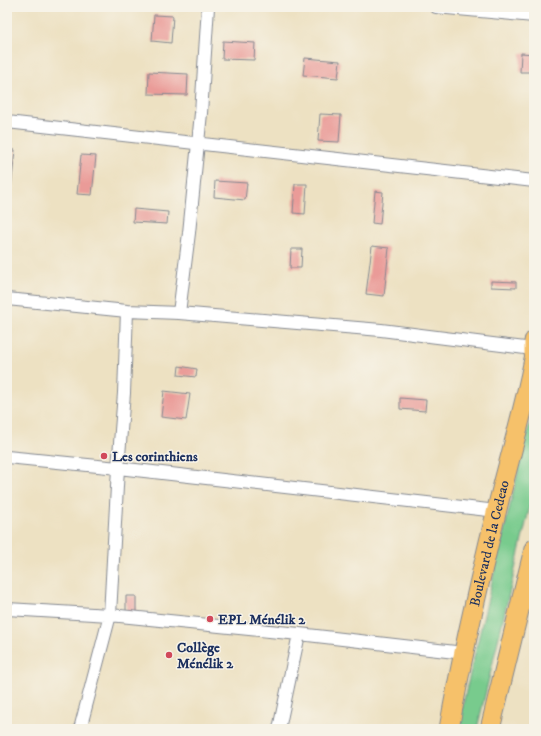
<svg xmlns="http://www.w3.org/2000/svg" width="541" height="736" font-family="'IM FELL DW Pica',serif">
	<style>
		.green { fill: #78cb8d; stroke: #4a7d76 }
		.building { fill: #ea9b98 }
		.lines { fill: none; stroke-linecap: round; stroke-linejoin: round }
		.street-casing { stroke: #848890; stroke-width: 14 }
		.primary-casing { stroke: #848890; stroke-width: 21 }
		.street { stroke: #fff; stroke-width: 12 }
		.primary { stroke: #f6c16b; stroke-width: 19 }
		.poi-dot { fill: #d1495b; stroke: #f7f3e8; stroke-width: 1.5 }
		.labels { text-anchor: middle; stroke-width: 3; stroke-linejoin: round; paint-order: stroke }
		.poi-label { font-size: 14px; font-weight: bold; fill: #1b2f5e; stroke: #f7f3e8; text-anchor: start }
		.street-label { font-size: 14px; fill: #1b2f5e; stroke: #f7f3e8 }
	</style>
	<rect width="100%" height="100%" fill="#f7f3e8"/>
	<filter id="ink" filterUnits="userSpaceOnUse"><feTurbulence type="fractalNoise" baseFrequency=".025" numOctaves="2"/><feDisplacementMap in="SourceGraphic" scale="8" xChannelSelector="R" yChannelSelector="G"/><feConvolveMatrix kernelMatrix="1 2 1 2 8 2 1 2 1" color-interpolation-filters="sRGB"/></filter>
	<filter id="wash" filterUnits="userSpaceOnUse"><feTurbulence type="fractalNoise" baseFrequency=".012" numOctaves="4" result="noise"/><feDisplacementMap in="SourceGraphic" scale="16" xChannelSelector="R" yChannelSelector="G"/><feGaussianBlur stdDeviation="0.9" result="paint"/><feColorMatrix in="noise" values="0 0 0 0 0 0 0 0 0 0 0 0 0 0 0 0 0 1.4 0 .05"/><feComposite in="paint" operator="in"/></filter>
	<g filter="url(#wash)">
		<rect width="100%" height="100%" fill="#ede1c2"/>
		<path class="green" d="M534 404V489L477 729H457Z"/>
		<g id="blocks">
			<path class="building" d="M154 15 173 16 171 43 152 41Z
				M223 41 255 43 254 60 222 59Z
				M521 53 534 54V72H520Z
				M305 58 340 61 338 78 303 75Z
				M149 72 188 74 187 95 148 94Z
				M320 114 341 115 339 142 318 141Z
				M7 149 15 150 11 189H7Z
				M81 155 96 156 92 195 77 194Z
				M215 181 247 183 245 200 214 197Z
				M295 184H307L305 214 293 213Z
				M375 191 383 192 380 224 372 223Z
				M134 209 168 212 167 224 133 222Z
				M372 246 389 248 384 296 366 294Z
				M291 249H302L301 268H290Z
				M491 281 516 282V288L491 287Z
				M179 366 197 369 196 377 178 375Z
				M164 391 190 394 186 420 161 417Z
				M400 398 426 400 425 411 400 409Z
				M126 596H136V615H126Z"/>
		</g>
	</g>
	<g filter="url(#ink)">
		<use href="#blocks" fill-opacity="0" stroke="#848890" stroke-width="1"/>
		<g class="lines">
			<g class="street-casing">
				<path id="street" d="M436 7 534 16
					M7 122 534 181
					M7 299 127 311 179 313 381 330 533 349
					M179 313 189 233 201 113 208 7
					M7 457 118 468 497 511
					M7 609 110 615 299 634 464 653
					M80 729 110 615 118 468 124 393 127 311
					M279 729 299 634"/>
			</g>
			<g class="primary-casing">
				<g id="primary">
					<path d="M534 341V354"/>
					<path id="s1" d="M449 729C462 655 479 582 497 509 509 459 524 410 534 359"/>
					<path d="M490 729 534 549"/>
				</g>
			</g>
			<use href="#street" class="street"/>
			<use href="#primary" class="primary"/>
		</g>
	</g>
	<g class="poi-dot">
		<circle cx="104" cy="456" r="4"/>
		<circle cx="210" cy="619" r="4"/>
		<circle cx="169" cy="655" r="4"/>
	</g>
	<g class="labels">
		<g class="poi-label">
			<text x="112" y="461">Les corinthiens</text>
			<text x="218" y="624">EPL Ménélik 2</text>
			<text x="177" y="652">Collège<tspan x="177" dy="16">Ménélik 2</tspan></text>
		</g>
		<g class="street-label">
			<text dy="5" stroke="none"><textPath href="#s1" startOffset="190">Boulevard de la Cedeao</textPath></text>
		</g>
	</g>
	<rect width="541" height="736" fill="none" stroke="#f7f3e8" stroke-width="24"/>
</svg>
